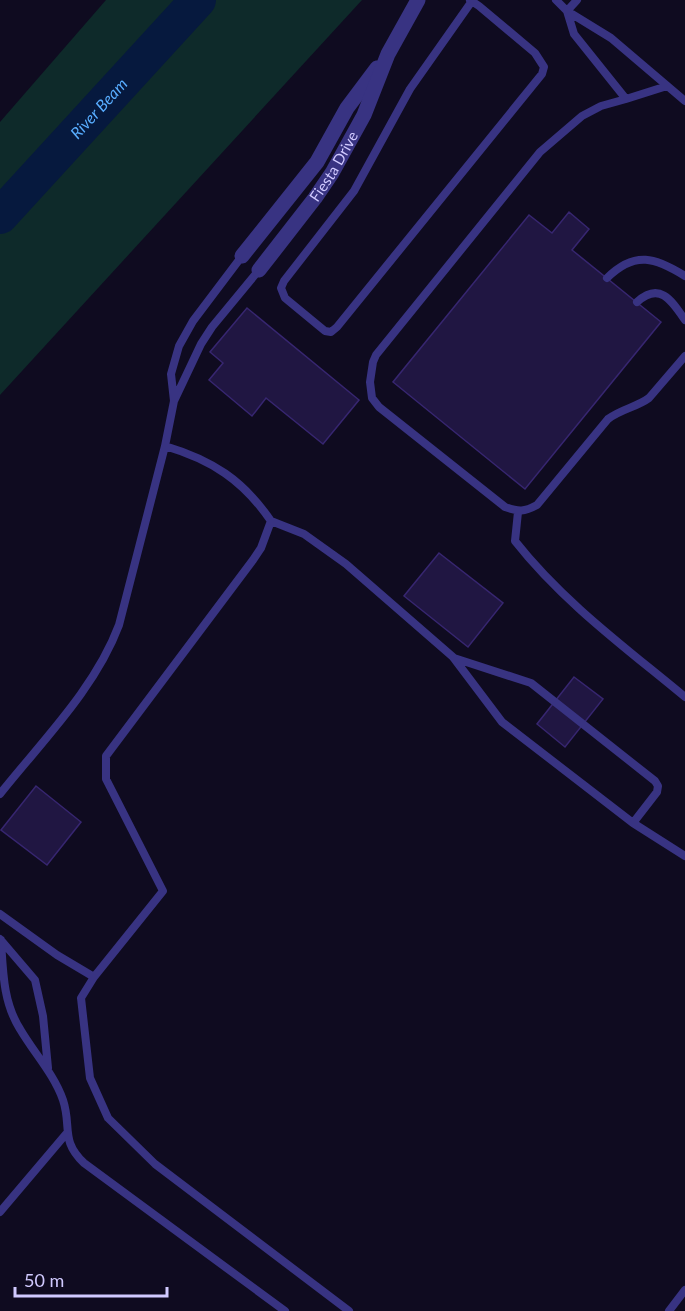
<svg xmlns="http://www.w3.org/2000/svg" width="685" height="1311" font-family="Lato,sans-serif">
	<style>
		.green { fill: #0e2a2a }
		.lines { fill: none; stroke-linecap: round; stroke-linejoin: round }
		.river { stroke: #06193e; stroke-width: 36 }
		.building { fill: #201642; stroke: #372670; stroke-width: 1.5 }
		.lane { stroke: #383382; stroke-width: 8 }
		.street { stroke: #383382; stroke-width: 15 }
		.labels { text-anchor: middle; stroke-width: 5; stroke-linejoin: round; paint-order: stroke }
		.street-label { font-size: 15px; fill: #d1caff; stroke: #0f0b20 }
		.water-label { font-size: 16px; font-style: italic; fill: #58adff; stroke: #0f0b20 }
	</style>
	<rect width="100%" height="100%" fill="#0f0b20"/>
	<path class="green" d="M106 0H362L0 395V122Z"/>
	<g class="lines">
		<path class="river" id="s1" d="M0 216 198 0"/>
	</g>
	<path class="building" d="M569 212 589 229 572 250 661 322 525 489 393 382 529 215 552 233Z
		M247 308 359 400 323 444 266 398 252 416 209 380 223 363 210 352Z
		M439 553 503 603 468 647 404 596Z
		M574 677 603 699 565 747 537 724Z
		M36 786 81 822 47 865 1 830Z"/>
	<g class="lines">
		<path class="lane" d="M470 0 479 6 535 53 544 67 542 74 337 327 331 332 325 331 285 298 281 288 284 281 354 191 410 89 472 1
			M556 0 567 11 611 38 685 101
			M567 11 574 34 626 99 601 106 582 116 540 152 376 355 373 362 370 382 372 398 379 407 505 507C519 512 524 512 537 505L608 419C621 409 637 407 649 398L685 356
			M567 11 577 0
			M626 99 667 86
			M607 278C635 250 656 258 685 276
			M637 302C660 281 672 301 685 320
			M174 401 201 344 212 327 259 270
			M165 446C212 460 243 480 271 521L261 548 253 560 106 756V779L163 891 94 977 81 998 90 1078 108 1118 155 1164 349 1311
			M518 512 515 541C563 602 626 648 685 697
			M271 521 304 534 346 564 453 657 502 722 633 823 685 856
			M454 658 531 683 655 781 658 786 657 792 633 823
			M0 794C42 741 95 689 119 625L165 446 174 401 171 374 179 346 193 321 242 256
			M0 914 57 955 94 977
			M0 939 35 980 43 1016 48 1068
			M1 940C3 971 3 1002 20 1029 34 1053 54 1074 63 1100 72 1127 60 1140 84 1163L285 1311
			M0 1212 66 1134
			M669 1311 685 1290"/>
		<g class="street">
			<path d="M242 256 317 162 347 108 377 68"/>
			<path id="s2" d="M259 270 315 198 332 173 364 115 388 54 418 0"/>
		</g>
	</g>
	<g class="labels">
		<g class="street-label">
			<text dy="5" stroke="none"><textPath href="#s2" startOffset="128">Fiesta Drive</textPath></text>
		</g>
		<g class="water-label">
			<text dy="6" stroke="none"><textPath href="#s1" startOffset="146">River Beam</textPath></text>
		</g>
	</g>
	<path d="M15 1287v9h152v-9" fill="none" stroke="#d1caff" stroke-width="3"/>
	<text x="24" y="1287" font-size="18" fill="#d1caff" stroke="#0f0b20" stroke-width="4.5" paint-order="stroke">50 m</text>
</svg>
